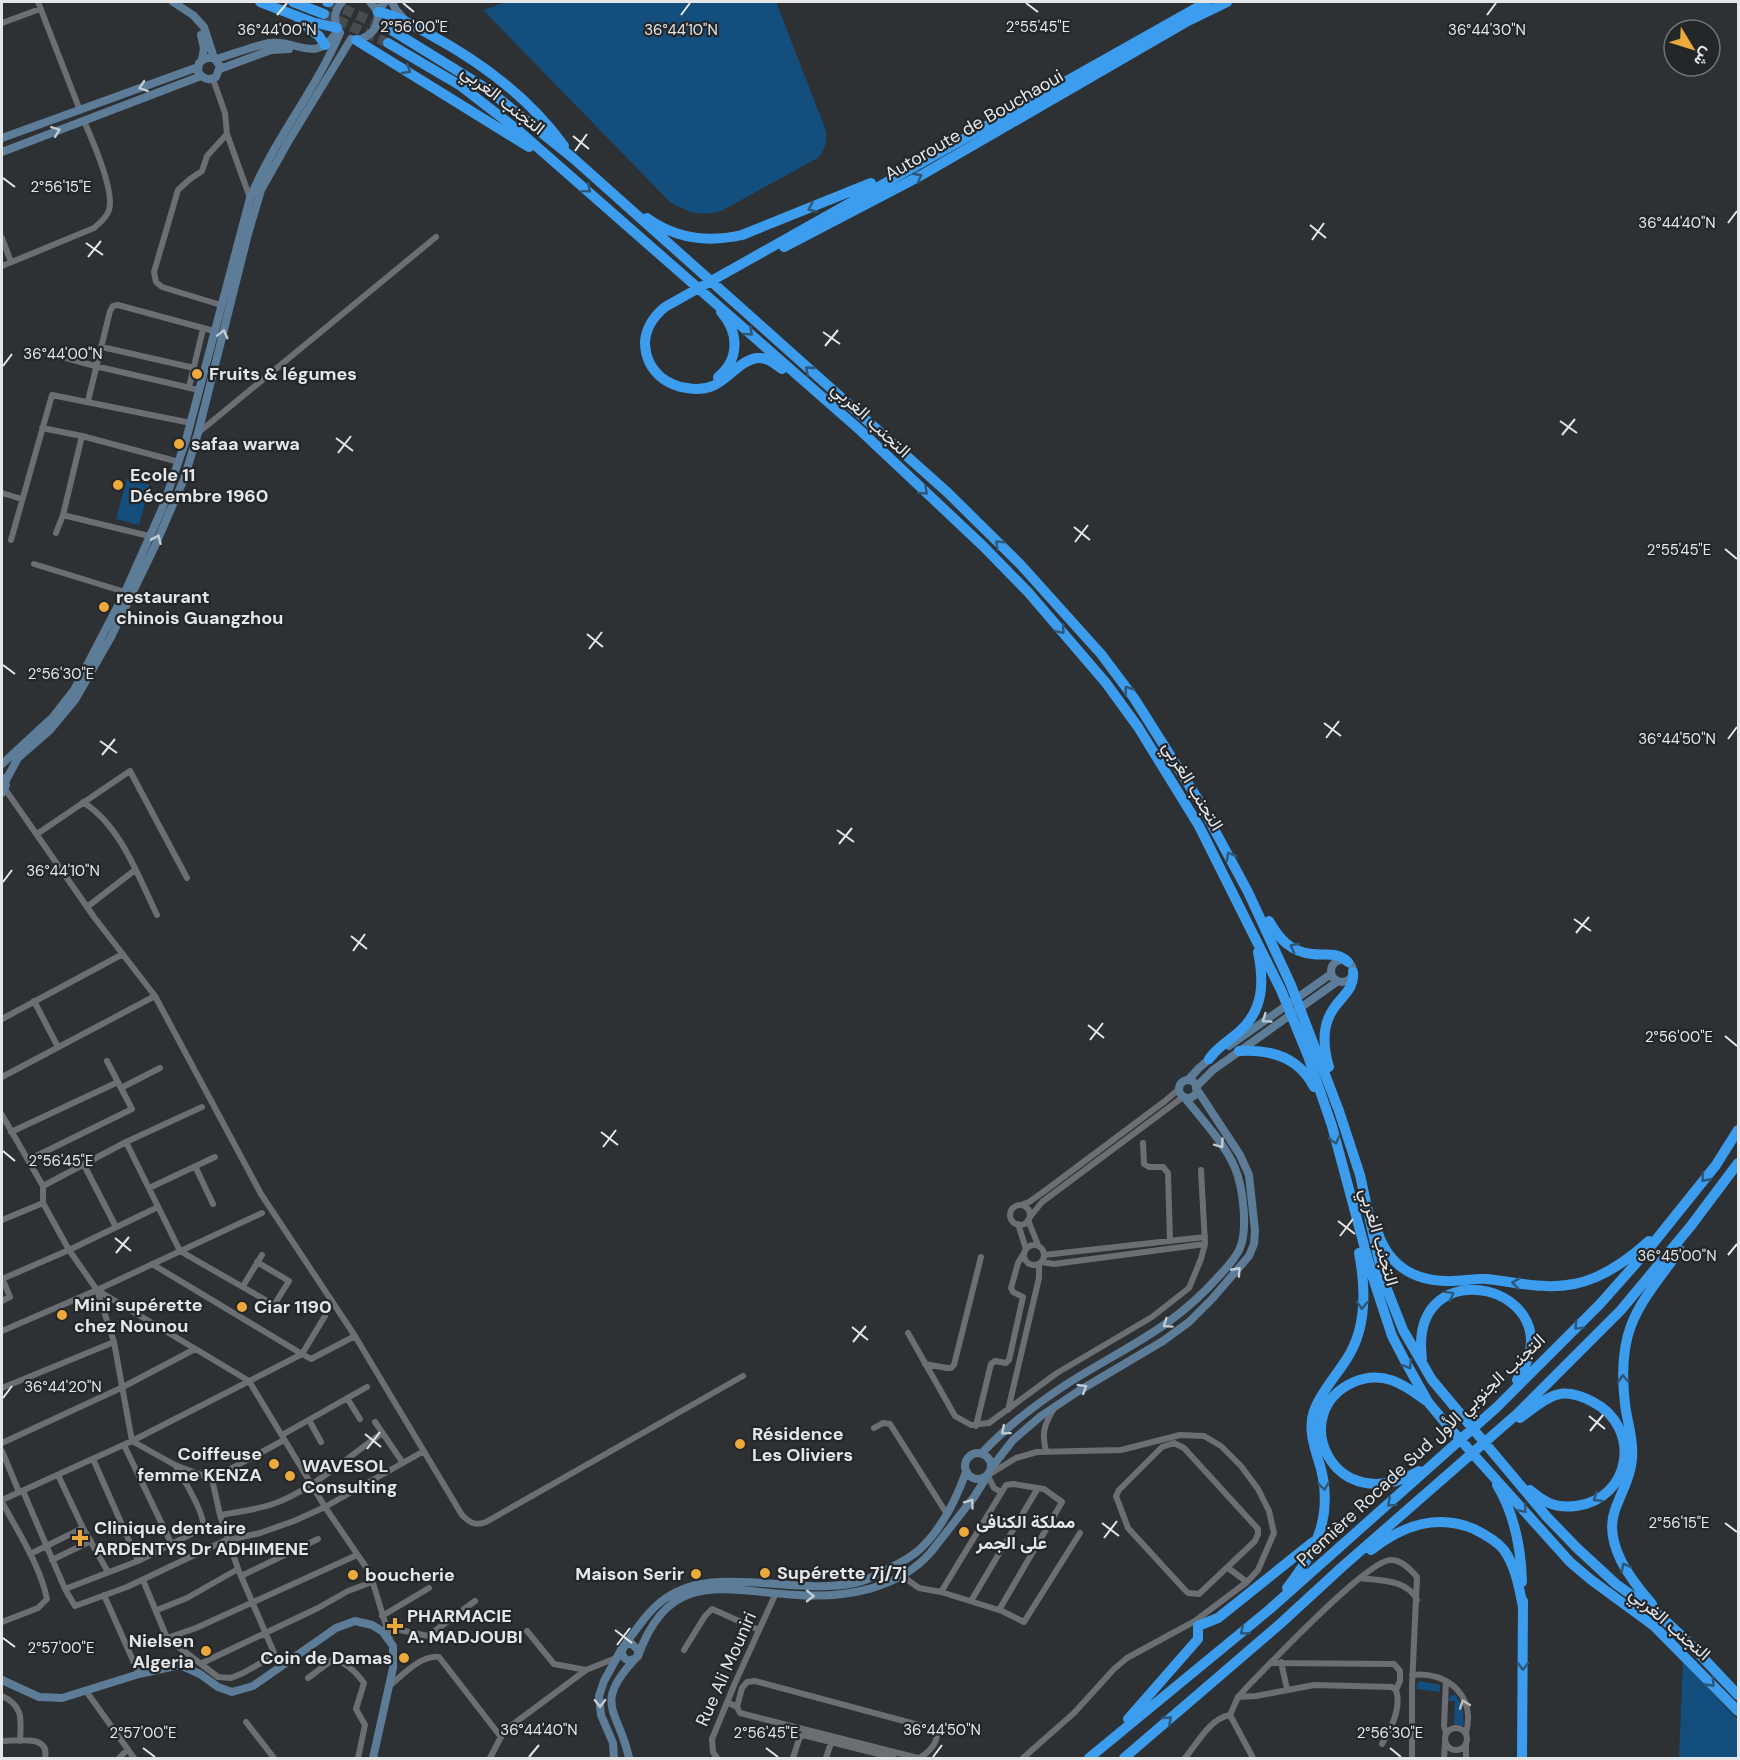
<svg xmlns="http://www.w3.org/2000/svg" width="1740" height="1760" font-family="'DM Sans',Vazirmatn,sans-serif">
	<style>
		.green { fill: #134e7c }
		.lines { fill: none; stroke-linecap: round; stroke-linejoin: round }
		.highway-tunnel { stroke: #494c4f; stroke-width: 10; stroke-dasharray: 10 5; stroke-linecap: butt }
		.street { stroke: #6b6e72; stroke-width: 6 }
		.secondary { stroke: #5d7c97; stroke-width: 8 }
		.highway { stroke: #3c9dee; stroke-width: 10 }
		.oneway { stroke: #2e5678 }
		.oneway2 { stroke: #c2ccd4 }
		.oneway3 { stroke: #babcbf }
		.ticks { fill: none; stroke: #e4e6e8; stroke-width: 2 }
		.poi-dot { fill: #ebaa39; stroke: #24272a; stroke-width: 2 }
		.labels { text-anchor: middle; stroke-width: 4.5; stroke-linejoin: round; paint-order: stroke }
		.street-label { font-size: 18px; fill: #e4e6e8; stroke: #24272a }
		.poi-label { font-size: 18px; font-weight: bold; fill: #e4e6e8; stroke: #24272a; text-anchor: start }
		.ticks-label { font-size: 15px; text-anchor: middle; fill: #e4e6e8; stroke: #24272a; stroke-width: 4.5; stroke-linejoin: round; paint-order: stroke }
	</style>
	<rect width="100%" height="100%" fill="#2e3134"/>
	<path class="green" d="M506 2H776L825 128C828 141 826 147 818 158L721 211C699 217 689 213 670 202L483 10Z
		M127 479 150 485 139 525 116 519Z
		M1683 1662 1738 1720V1758H1679Z
		M1420 1681 1440 1685V1692L1417 1689 1416 1685Z
		M1455 1694 1462 1706 1464 1726 1454 1724 1455 1701H1448V1698Z"/>
	<g class="lines">
		<path class="highway-tunnel" d="M330 3 393 31
			M324 14 388 43"/>
		<path class="street" d="M38 2 79 108
			M2 23 40 9
			M213 79 225 113 227 134 207 156 202 171 190 179 178 190 154 272 156 282 162 287 221 305
			M227 134 250 198
			M2 238 11 262
			M2 266 94 228C100 223 107 217 109 210 115 192 92 139 84 121
			M102 347 194 368
			M48 353 95 366 199 390
			M189 387 203 329
			M88 401 110 311 113 306 118 305 214 331
			M42 428 82 436
			M198 433 436 237
			M2 493 22 499
			M56 533 63 515
			M149 536 63 515 82 436 179 462
			M11 540 52 395 191 423
			M34 564 125 592
			M5 789 94 917 155 996 261 1194 355 1336 462 1515C470 1523 475 1526 486 1522L743 1376
			M83 802C121 826 138 876 157 915
			M37 834 130 771 187 878
			M87 907 135 870
			M34 1001 58 1047
			M2 1019 123 954
			M2 1077 155 996
			M121 1088 160 1068
			M2 1115 43 1186V1203L2 1220
			M11 1132 118 1082
			M126 1142 180 1251 274 1305 289 1281 257 1262
			M1143 1143 1144 1164 1149 1167H1163L1168 1173 1170 1240
			M28 1160 132 1109 107 1061
			M84 1165 116 1227
			M195 1166 213 1204
			M43 1186 126 1142 202 1107
			M149 1188 215 1157
			M43 1203 69 1250 97 1290 249 1381 325 1507 370 1573 390 1639
			M1021 1205 1029 1202 1046 1190 1165 1101 1179 1089
			M1010 1215a10 10 0 1 1 20 0a10 10 0 1 1-20 0Z
			M1030 1217 1042 1202 1183 1097
			M1028 1220 1038 1245
			M1018 1224 1026 1249
			M1024 1255a10 10 0 1 1 20 0a10 10 0 1 1-20 0Z
			M1044 1255 1205 1237
			M1041 1262 1054 1264 1205 1244
			M152 1264 302 1354 325 1316
			M2 1278 10 1297 2 1301
			M2 1279 69 1250 158 1207
			M243 1286 262 1255
			M97 1290 114 1342 132 1441 175 1465 212 1479 284 1440
			M2 1331 97 1290 262 1213
			M908 1333 955 1416 971 1425 989 1423 1057 1373 1152 1317 1189 1288 1201 1259 1205 1244 1201 1170
			M925 1364 947 1368H951L954 1365 981 1257
			M2 1388 114 1342
			M347 1398 360 1419
			M1008 1410 1039 1278V1264
			M309 1420 321 1442
			M375 1422 403 1463
			M976 1426 991 1364 995 1361 1006 1363 1009 1360 1023 1297 1013 1292 1011 1288 1018 1263 1024 1253
			M874 1428 883 1423 890 1424 947 1514
			M282 1435 367 1387
			M2 1443 121 1388 195 1349
			M1174 1443 1184 1448 1258 1529V1534L1255 1541 1199 1594 1188 1593 1184 1589 1128 1528 1116 1496 1119 1490 1162 1447Z
			M124 1445 172 1545
			M2 1451 19 1492
			M1046 1451C1041 1432 1045 1423 1055 1407
			M93 1459 138 1561
			M990 1474 1016 1458 1037 1452 1121 1450 1180 1435 1204 1436 1221 1446 1241 1466 1258 1489 1269 1511 1274 1533 1258 1570 1247 1582 1195 1621 1127 1658 1114 1669 1074 1713 1023 1758
			M988 1476 994 1488 1001 1492
			M212 1479 220 1515 238 1569 275 1655 283 1665
			M23 1491 65 1589 138 1561 203 1528C206 1515 183 1478 175 1465
			M2 1500 132 1441 302 1354 311 1359 355 1336
			M2 1502C18 1532 40 1565 47 1599L38 1608 2 1622
			M220 1515C237 1512 254 1510 270 1505 307 1494 350 1456 382 1433
			M83 1528 108 1572
			M30 1554 83 1528 58 1475
			M52 1560 91 1541
			M1228 1568 1247 1582
			M241 1576 318 1539
			M902 1576 919 1588 941 1592
			M1360 1578C1380 1581 1407 1579 1417 1600
			M143 1580 167 1638 218 1677 231 1678 243 1673 275 1655
			M65 1589 75 1606 127 1587 224 1541 260 1533 294 1521 325 1507 424 1451
			M104 1595 139 1674
			M971 1601 1038 1488
			M157 1610 187 1598 238 1569
			M999 1610 1062 1502 1044 1489 1013 1484 1006 1485 941 1592 1002 1611 1024 1622 1080 1533
			M382 1616 429 1588
			M386 1627 428 1636 475 1601
			M527 1631 554 1664 586 1670
			M167 1638 196 1628 357 1555
			M684 1650 705 1616 712 1609 759 1630
			M1281 1662 1287 1689
			M202 1663 318 1608 348 1591 372 1582
			M1272 1663 1394 1664 1400 1671V1681L1396 1690C1402 1708 1391 1728 1382 1744
			M1412 1675C1448 1671 1476 1696 1466 1733
			M308 1678 332 1660C346 1661 356 1672 364 1683L356 1709 365 1725 358 1758
			M1446 1681 1444 1726 1446 1733
			M388 1687C402 1676 420 1655 439 1657L501 1737
			M86 1691 134 1758
			M2 1696C24 1706 21 1720 20 1741
			M1238 1697 1256 1696 1314 1685 1392 1687 1396 1690
			M727 1702 737 1707 740 1713 918 1758C927 1755 938 1743 937 1733L930 1728 755 1681 747 1682 742 1688 737 1707
			M1230 1715 1253 1758
			M246 1722 274 1758
			M1445 1739a11 11 0 1 1 22 0a11 11 0 1 1-22 0Z
			M2 1741C17 1741 50 1734 45 1758
			M119 1758 127 1750
			M490 1758 504 1731 586 1670 616 1658
			M717 1758 713 1752 712 1739 735 1683 776 1593
			M793 1758 799 1739 803 1735 894 1758
			M826 1758 831 1743
			M1185 1758C1198 1743 1209 1719 1230 1715L1238 1697 1248 1686C1269 1665 1368 1559 1391 1560 1402 1560 1411 1570 1417 1577L1412 1686V1758
			M1444 1758 1445 1743
			M1466 1758V1744"/>
		<path class="secondary" d="M173 2 193 15 204 27 214 58 220 66 216 77C209 81 203 79 198 72L199 63 206 58H214
			M392 2 396 10 405 20
			M377 11 385 2
			M339 31C333 20 334 11 342 2
			M201 35 204 48 202 60
			M355 40C375 38 386 17 370 2
			M216 59C234 54 252 46 270 43 297 39 316 66 338 30
			M220 69 271 50 289 49
			M2 138 198 67
			M2 152 201 76
			M2 764 53 717 74 690 125 592 162 509 186 440 250 198C274 140 315 91 340 33
			M5 782 18 758 50 730 75 700 111 637 155 546 184 479 198 433 248 234 261 190 288 142 351 39
			M2 793 6 785 3 778
			M1331 971a11 11 0 1 1 22 0a11 11 0 1 1-22 0Z
			M1229 1046 1331 974
			M1188 1080 1199 1068 1213 1056
			M1179 1089a9 9 0 1 1 18 0a9 9 0 1 1-18 0Z
			M1196 1087 1213 1070 1338 981
			M965 1466a13 13 0 1 1 26 0a13 13 0 1 1-26 0Z
			M982 1453C1007 1426 1039 1402 1070 1382 1126 1347 1173 1328 1218 1277 1226 1268 1235 1260 1240 1248 1248 1229 1243 1187 1235 1168 1225 1144 1201 1118 1184 1097
			M992 1467 1013 1440 1041 1416 1077 1392 1163 1341 1189 1322 1212 1299 1249 1256 1254 1244 1255 1231 1249 1175 1240 1155 1196 1088
			M624 1646C636 1630 649 1609 666 1598 695 1578 730 1581 763 1583 793 1585 825 1589 855 1583 865 1581 875 1576 884 1571 896 1565 909 1559 919 1550 941 1530 956 1500 966 1472
			M638 1656V1650L632 1644H626L622 1650C621 1660 631 1664 638 1656 670 1568 723 1591 797 1595 844 1598 898 1590 931 1552L974 1497 986 1478
			M2 1680 39 1697 62 1698 139 1674 180 1665 200 1674 218 1687 232 1692 253 1686 336 1628 355 1621 372 1625 382 1631 393 1646V1668L373 1758
			M614 1758 613 1743 601 1715 599 1696 604 1681 621 1650
			M629 1758C619 1710 592 1705 635 1659"/>
		<path class="highway" d="M260 2 312 22 337 28
			M293 2 324 14
			M327 2H329
			M378 12C396 15 412 25 429 34 481 62 529 97 564 146
			M300 21 319 36 325 45
			M393 31 487 89 573 158 947 492 1020 564 1101 654 1134 698 1199 801 1248 892 1291 985 1339 1111 1360 1175 1383 1279 1403 1330 1432 1380 1547 1517 1577 1548 1616 1584 1658 1614 1689 1643 1738 1695
			M356 40 529 147
			M388 43 461 86 519 131 861 431 983 546 1028 592 1106 683 1138 727 1199 826 1281 990 1308 1056 1332 1126 1372 1275 1392 1336 1405 1361 1428 1402 1448 1426 1570 1562 1590 1579 1654 1626 1738 1711
			M647 218C676 239 707 243 742 235L871 183
			M784 247 920 176 1188 21 1227 2
			M782 369C774 363 767 357 757 358 731 362 725 395 687 388 678 387 670 384 662 378 651 369 645 356 645 342 646 327 654 316 665 307L1207 2
			M718 377C740 359 739 332 721 312
			M1269 921C1279 939 1291 952 1312 954 1326 956 1337 951 1348 962
			M1239 1051C1271 1049 1299 1057 1314 1087
			M1209 1059C1217 1047 1230 1040 1240 1031 1264 1009 1264 981 1258 952
			M1329 1067C1323 1047 1321 1026 1334 1008 1343 995 1355 988 1353 972
			M1377 1230C1387 1263 1411 1280 1445 1281 1459 1282 1473 1278 1487 1279 1515 1282 1545 1290 1574 1284 1601 1279 1628 1260 1649 1241
			M1422 1359C1407 1244 1580 1287 1517 1380
			M1520 1418C1549 1397 1559 1384 1593 1402 1642 1427 1632 1499 1576 1506 1567 1507 1558 1507 1549 1503 1543 1500 1536 1495 1530 1490
			M1419 1471C1333 1521 1285 1412 1354 1382 1382 1370 1402 1383 1425 1400
			M1497 1485C1515 1515 1521 1548 1522 1582
			M1371 1550C1402 1526 1436 1513 1474 1529 1484 1534 1497 1541 1504 1550 1516 1567 1519 1588 1523 1607
			M1287 1588C1316 1551 1333 1517 1321 1469 1316 1451 1307 1430 1314 1411 1320 1393 1336 1376 1346 1360 1367 1329 1366 1289 1359 1253
			M1652 1604C1631 1580 1603 1544 1615 1510 1621 1493 1631 1476 1632 1458 1634 1439 1627 1422 1625 1404 1616 1328 1638 1307 1680 1250
			M1128 1719 1198 1639V1626L1218 1618 1313 1542
			M1089 1758 1270 1609 1497 1407 1600 1304 1647 1251 1716 1165 1738 1130
			M1124 1758 1280 1624 1342 1567 1517 1414 1621 1310 1690 1227 1738 1163
			M1522 1758 1523 1601"/>
	</g>
	<defs><path id="oneway-chevron" d="M-2-3.5L2.5 0L-2 3.5" fill="none" stroke-width="1.6" stroke-linecap="round" stroke-linejoin="round" transform="scale(1.5)"/></defs>
	<g class="oneway">
		<use href="#oneway-chevron" transform="translate(407 70) rotate(31)"/>
		<use href="#oneway-chevron" transform="translate(918 177) rotate(-28)"/>
		<use href="#oneway-chevron" transform="translate(587 189) rotate(40)"/>
		<use href="#oneway-chevron" transform="translate(812 208) rotate(157)"/>
		<use href="#oneway-chevron" transform="translate(749 332) rotate(42)"/>
		<use href="#oneway-chevron" transform="translate(809 370) rotate(-139)"/>
		<use href="#oneway-chevron" transform="translate(924 491) rotate(42)"/>
		<use href="#oneway-chevron" transform="translate(999 544) rotate(-135)"/>
		<use href="#oneway-chevron" transform="translate(1061 630) rotate(50)"/>
		<use href="#oneway-chevron" transform="translate(1128 690) rotate(-127)"/>
		<use href="#oneway-chevron" transform="translate(1230 856) rotate(-118)"/>
		<use href="#oneway-chevron" transform="translate(1294 947) rotate(-152)"/>
		<use href="#oneway-chevron" transform="translate(1335 1140) rotate(75)"/>
		<use href="#oneway-chevron" transform="translate(1705 1178) rotate(130)"/>
		<use href="#oneway-chevron" transform="translate(1516 1283) rotate(-173)"/>
		<use href="#oneway-chevron" transform="translate(1450 1295) rotate(-29)"/>
		<use href="#oneway-chevron" transform="translate(1362 1305) rotate(92)"/>
		<use href="#oneway-chevron" transform="translate(1578 1326) rotate(135)"/>
		<use href="#oneway-chevron" transform="translate(1408 1365) rotate(59)"/>
		<use href="#oneway-chevron" transform="translate(1623 1379) rotate(-92)"/>
		<use href="#oneway-chevron" transform="translate(1324 1486) rotate(83)"/>
		<use href="#oneway-chevron" transform="translate(1597 1498) rotate(148)"/>
		<use href="#oneway-chevron" transform="translate(1391 1503) rotate(138)"/>
		<use href="#oneway-chevron" transform="translate(1523 1509) rotate(50)"/>
		<use href="#oneway-chevron" transform="translate(1625 1567) rotate(-118)"/>
		<use href="#oneway-chevron" transform="translate(1244 1631) rotate(141)"/>
		<use href="#oneway-chevron" transform="translate(1523 1666) rotate(91)"/>
		<use href="#oneway-chevron" transform="translate(1711 1683) rotate(46)"/>
		<use href="#oneway-chevron" transform="translate(1168 1720) rotate(-41)"/>
	</g>
	<g class="oneway2">
		<use href="#oneway-chevron" transform="translate(143 87) rotate(161)"/>
		<use href="#oneway-chevron" transform="translate(56 131) rotate(-21)"/>
		<use href="#oneway-chevron" transform="translate(223 334) rotate(-76)"/>
		<use href="#oneway-chevron" transform="translate(157 539) rotate(-66)"/>
		<use href="#oneway-chevron" transform="translate(1266 1019) rotate(145)"/>
		<use href="#oneway-chevron" transform="translate(1220 1144) rotate(54)"/>
		<use href="#oneway-chevron" transform="translate(1237 1271) rotate(-48)"/>
		<use href="#oneway-chevron" transform="translate(1167 1324) rotate(145)"/>
		<use href="#oneway-chevron" transform="translate(1083 1388) rotate(-31)"/>
		<use href="#oneway-chevron" transform="translate(1005 1431) rotate(140)"/>
		<use href="#oneway-chevron" transform="translate(970 1503) rotate(-54)"/>
		<use href="#oneway-chevron" transform="translate(810 1596) rotate(1)"/>
		<use href="#oneway-chevron" transform="translate(600 1703) rotate(89)"/>
	</g>
	<use class="oneway3" href="#oneway-chevron" transform="translate(1464 1704) rotate(-110)"/>
	<path class="ticks" d="M403 3 414 12M1026 3 1038 12M277 15 287 3M681 15 690 3M1487 15 1496 3M573 136 589 149M575 151 587 134M3 178 15 187M1728 223 1737 211M1310 225 1326 238M1312 240 1324 223M86 243 103 255M88 257 101 241M823 332 840 344M825 346 838 330M3 366 12 354M1560 421 1577 433M1562 435 1575 419M336 438 353 451M338 453 351 436M1074 527 1090 540M1075 542 1088 525M1725 549 1737 559M587 634 603 647M589 649 602 632M3 665 15 674M1324 723 1341 736M1326 738 1339 721M1728 739 1737 727M100 741 117 753M102 755 115 739M837 830 854 842M839 844 852 828M3 882 12 870M1574 919 1591 931M1576 933 1589 917M351 936 367 949M353 951 365 934M1088 1025 1104 1038M1725 1036 1737 1046M1090 1040 1103 1023M601 1132 618 1145M603 1147 616 1130M3 1151 15 1161M1338 1221 1355 1234M1340 1236 1353 1219M115 1238 131 1251M116 1253 129 1237M1728 1255 1737 1244M852 1327 868 1340M853 1342 866 1326M3 1398 12 1386M1589 1416 1605 1429M1590 1431 1603 1415M365 1434 381 1447M367 1449 380 1432M1102 1523 1119 1536M1725 1523 1737 1532M1104 1538 1117 1521M615 1630 632 1643M3 1638 15 1647M617 1645 630 1628M143 1748 155 1757M766 1748 778 1757M1390 1748 1401 1757M529 1757 539 1745M933 1757 942 1745"/>
	<g class="poi-dot">
		<circle cx="197" cy="374" r="6"/>
		<circle cx="179" cy="444" r="6"/>
		<circle cx="118" cy="485" r="6"/>
		<circle cx="104" cy="607" r="6"/>
		<circle cx="242" cy="1307" r="6"/>
		<circle cx="62" cy="1315" r="6"/>
		<circle cx="740" cy="1444" r="6"/>
		<circle cx="274" cy="1464" r="6"/>
		<circle cx="290" cy="1476" r="6"/>
		<circle cx="964" cy="1532" r="6"/>
		<path d="M77 1529h6v6h6v6h-6v6h-6v-6h-6v-6h6z"/>
		<circle cx="765" cy="1573" r="6"/>
		<circle cx="696" cy="1574" r="6"/>
		<circle cx="353" cy="1575" r="6"/>
		<path d="M392 1617h6v6h6v6h-6v6h-6v-6h-6v-6h6z"/>
		<circle cx="206" cy="1651" r="6"/>
		<circle cx="404" cy="1658" r="6"/>
	</g>
	<g class="labels">
		<g class="street-label">
			<text transform="translate(503 100) rotate(38)" y="6">التجنب الغربي</text>
			<text transform="translate(974 125) rotate(-30)" y="6">Autoroute de Bouchaoui</text>
			<text transform="translate(871 420) rotate(43)" y="6">التجنب الغربي</text>
			<text transform="translate(1193 786) rotate(59)" y="6">التجنب الغربي</text>
			<text transform="translate(1379 1237) rotate(74)" y="6">التجنب الغربي</text>
			<text transform="translate(1421 1450) rotate(-43)" y="6">Première Rocade Sud التجنب الجنوبي الأول</text>
			<text transform="translate(1670 1624) rotate(41)" y="6">التجنب الغربي</text>
			<text transform="translate(726 1669) rotate(-66)" y="6">Rue Ali Mouniri</text>
		</g>
		<g class="poi-label">
			<text x="209" y="380">Fruits &amp; légumes</text>
			<text x="191" y="450">safaa warwa</text>
			<text x="130" y="481">Ecole 11<tspan x="130" dy="21">Décembre 1960</tspan></text>
			<text x="116" y="603">restaurant<tspan x="116" dy="21">chinois Guangzhou</tspan></text>
			<text x="74" y="1311">Mini supérette<tspan x="74" dy="21">chez Nounou</tspan></text>
			<text x="254" y="1313">Ciar 1190</text>
			<text x="752" y="1440">Résidence<tspan x="752" dy="21">Les Oliviers</tspan></text>
			<text x="262" y="1460" text-anchor="end">Coiffeuse<tspan x="262" dy="21">femme KENZA</tspan></text>
			<text x="302" y="1472">WAVESOL<tspan x="302" dy="21">Consulting</tspan></text>
			<text x="976" y="1528">مملكة الكنافى<tspan x="976" dy="21">على الجمر</tspan></text>
			<text x="94" y="1534">Clinique dentaire<tspan x="94" dy="21">ARDENTYS Dr ADHIMENE</tspan></text>
			<text x="777" y="1579">Supérette 7j/7j</text>
			<text x="684" y="1580" text-anchor="end">Maison Serir</text>
			<text x="365" y="1581">boucherie</text>
			<text x="407" y="1622">PHARMACIE<tspan x="407" dy="21">A. MADJOUBI</tspan></text>
			<text x="194" y="1647" text-anchor="end">Nielsen<tspan x="194" dy="21">Algeria</tspan></text>
			<text x="392" y="1664" text-anchor="end">Coin de Damas</text>
		</g>
	</g>
	<g class="ticks-label">
		<text x="414" y="32">2°56'00"E</text>
		<text x="1038" y="32">2°55'45"E</text>
		<text x="277" y="35">36°44'00"N</text>
		<text x="681" y="35">36°44'10"N</text>
		<text x="1487" y="35">36°44'30"N</text>
		<text x="61" y="192">2°56'15"E</text>
		<text x="1677" y="228">36°44'40"N</text>
		<text x="63" y="359">36°44'00"N</text>
		<text x="1679" y="555">2°55'45"E</text>
		<text x="61" y="679">2°56'30"E</text>
		<text x="1677" y="744">36°44'50"N</text>
		<text x="63" y="876">36°44'10"N</text>
		<text x="1679" y="1042">2°56'00"E</text>
		<text x="61" y="1166">2°56'45"E</text>
		<text x="1677" y="1261">36°45'00"N</text>
		<text x="63" y="1392">36°44'20"N</text>
		<text x="1679" y="1528">2°56'15"E</text>
		<text x="61" y="1653">2°57'00"E</text>
		<text x="539" y="1735">36°44'40"N</text>
		<text x="942" y="1735">36°44'50"N</text>
		<text x="143" y="1738">2°57'00"E</text>
		<text x="766" y="1738">2°56'45"E</text>
		<text x="1390" y="1738">2°56'30"E</text>
	</g>
	<rect width="1740" height="1760" fill="none" stroke="#e4e6e8" stroke-width="6"/>
	<g transform="translate(1692 48) rotate(128)"><circle r="28" fill="#24272a" stroke="#717376" stroke-width="1.5"/>
	<path d="M0-4.5L10 22L0 15L-10 22Z" fill="#ebaa39"/>
	<text y="-9" font-size="16" font-weight="bold" text-anchor="middle" fill="#e4e6e8">ش</text>
	</g>
</svg>
